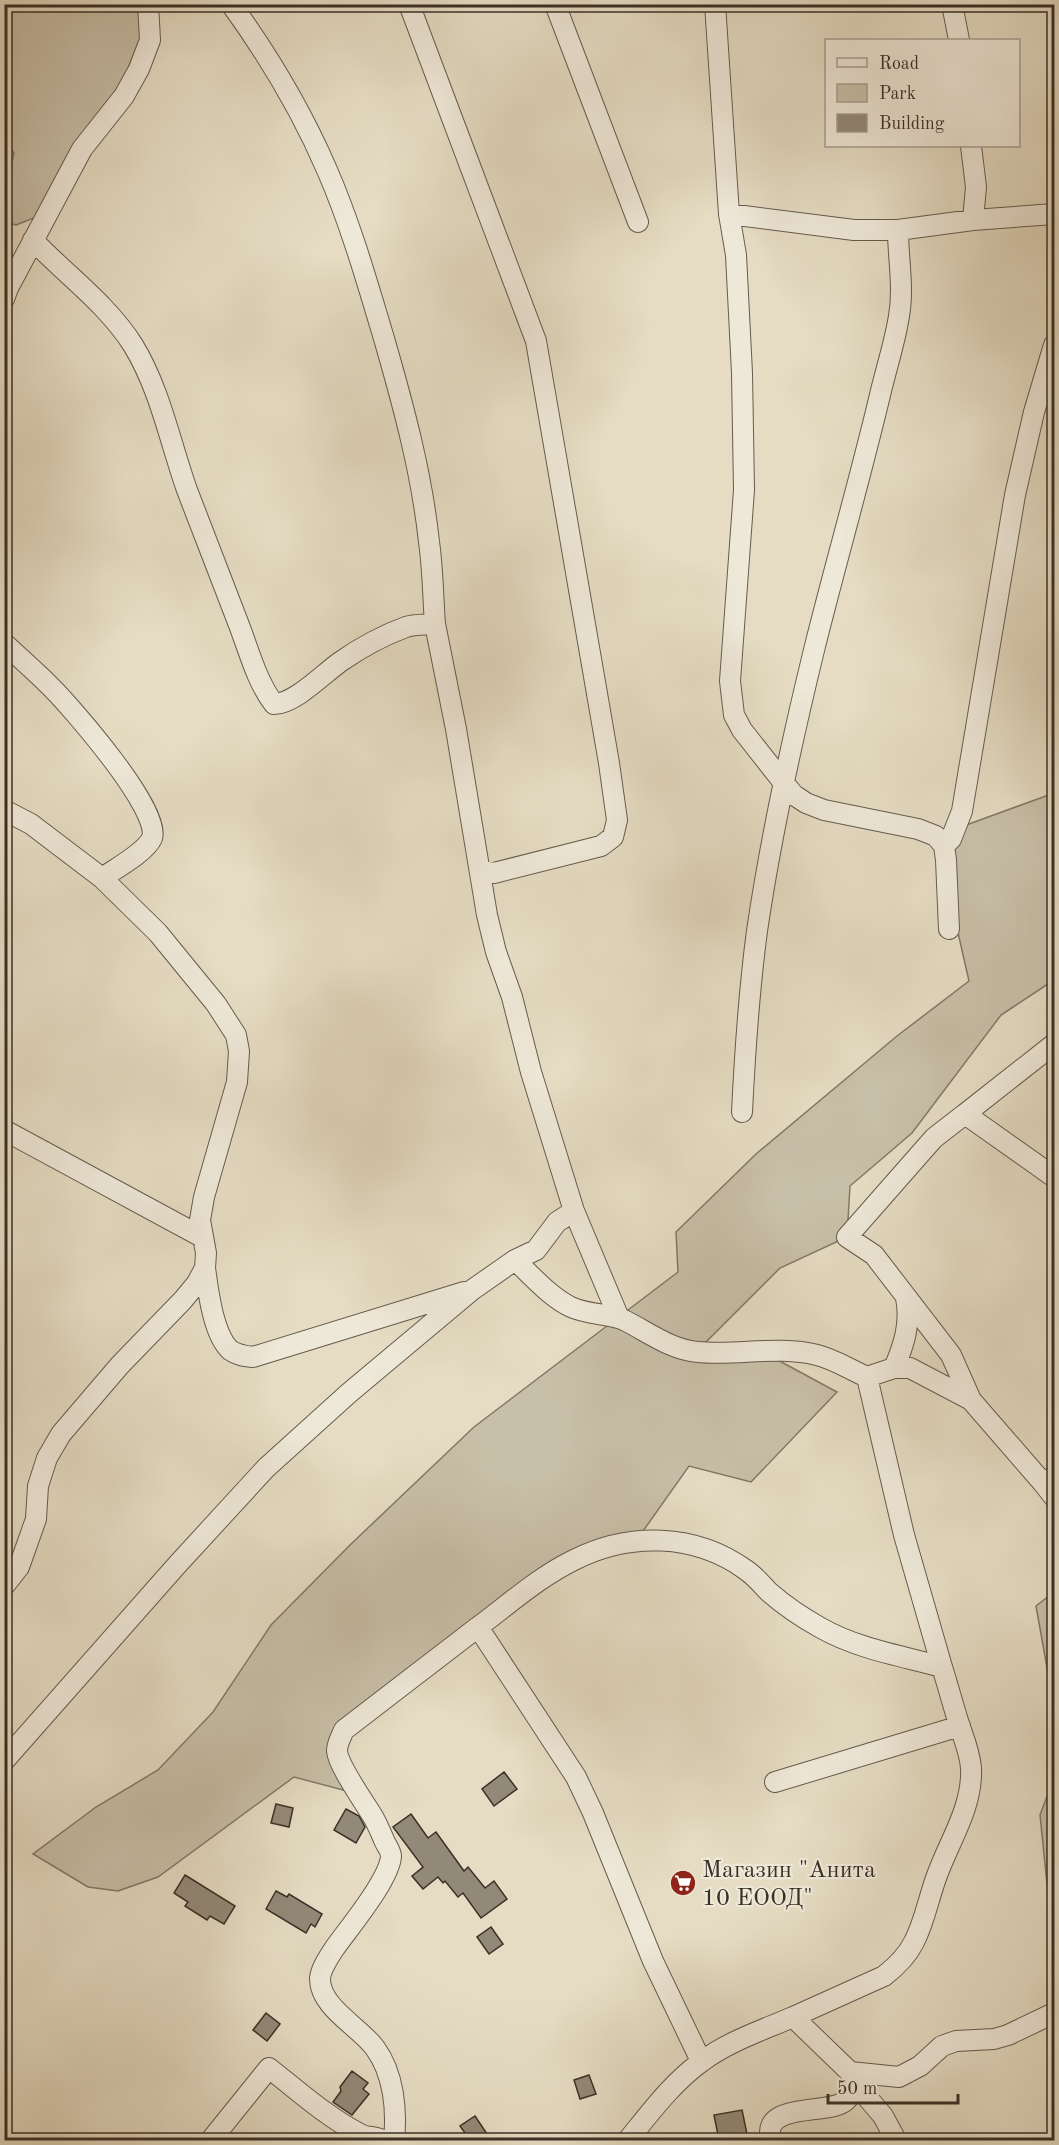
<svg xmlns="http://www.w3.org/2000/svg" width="1059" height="2145" font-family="'Old Standard TT',serif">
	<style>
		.green { fill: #c8bfa8; stroke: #827868; stroke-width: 1.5 }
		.building { fill: #938978; stroke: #3b3027; stroke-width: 1.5 }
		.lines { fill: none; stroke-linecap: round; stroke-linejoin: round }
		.street-casing { stroke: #665b4e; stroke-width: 22 }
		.street { stroke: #eee8d8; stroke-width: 20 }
		.labels { text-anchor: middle; stroke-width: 4.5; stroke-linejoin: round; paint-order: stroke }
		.poi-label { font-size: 24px; fill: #3b3027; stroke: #eee8d8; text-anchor: start }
	</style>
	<rect width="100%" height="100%" fill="#e5dcc3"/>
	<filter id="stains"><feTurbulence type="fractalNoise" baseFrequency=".00333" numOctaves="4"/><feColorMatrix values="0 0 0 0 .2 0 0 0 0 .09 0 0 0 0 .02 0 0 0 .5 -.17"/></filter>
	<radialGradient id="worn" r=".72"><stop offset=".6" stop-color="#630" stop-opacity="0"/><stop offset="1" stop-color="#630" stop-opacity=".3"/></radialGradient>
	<path class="green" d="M4 5H141L144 29 123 81 72 149 39 216 16 225 5 222V190L14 153 5 143Z
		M1054 793V980L1001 1015 912 1133 850 1186 847 1237 780 1268 696 1352H763L837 1392 751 1482 689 1466 636 1541 575 1559 338 1741 358 1794 294 1777 158 1877 118 1891 88 1887 33 1854 96 1807 158 1770 213 1712 271 1625 350 1545 474 1427 678 1272 676 1232 756 1154 897 1036 969 981 936 836Z
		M1054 1592V1707L1036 1606Z
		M1054 1778V1952L1040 1815Z"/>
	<path class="building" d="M504 1772 517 1789 494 1806 482 1789Z
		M276 1804 293 1808 289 1827 271 1823Z
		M346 1809 359 1816 365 1827 356 1843 334 1830Z
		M411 1814 428 1838 436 1832 464 1871 468 1867 485 1888 494 1881 507 1899 481 1918 463 1893 458 1897 445 1881 443 1883 438 1877 423 1889 412 1876 423 1867 393 1827Z
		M185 1875 235 1906 224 1924 210 1916 207 1920 185 1906 188 1902 174 1893Z
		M276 1891 287 1897 289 1894 322 1914 315 1927 311 1924 306 1933 266 1909Z
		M491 1927 503 1944 489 1954 477 1937Z
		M266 2013 280 2024 267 2041 253 2030Z
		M352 2071 368 2083 363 2089 369 2094 352 2115 333 2102 341 2091 340 2087Z
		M589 2075 596 2094 580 2099 574 2080Z
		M742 2110 747 2134 744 2140H719L714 2115Z
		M475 2116 491 2140H470L460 2126Z"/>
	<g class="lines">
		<g class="street-casing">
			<path id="street" d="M231 4C268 55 302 112 327 170 351 225 368 285 385 342 404 408 422 475 429 542 433 570 433 597 435 624
				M409 4 536 341 609 763 617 820 613 837 601 846 494 873 481 871
				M555 4 638 222
				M715 4 729 214 736 255 742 373 744 490 730 681 734 715 742 730 783 782 794 795 806 803 824 810 918 829 936 836 944 846 946 860 949 929
				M952 4 959 40
				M971 146 976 187 973 220
				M729 214 854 230H898L973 220 1054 214
				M33 240C66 275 107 304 133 345 160 389 170 442 187 490 204 535 222 580 239 625 249 651 257 682 274 704 294 704 322 675 340 662 360 648 384 635 406 627 415 624 426 625 435 624L456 729 487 915 496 952 512 997 531 1072 574 1211 619 1318
				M4 299 8 288 82 149 124 96 139 69 150 40 148 4
				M4 643C20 658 36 672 51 687 72 708 162 811 152 838 146 852 115 869 102 878
				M4 810 31 824 102 878 158 933 216 1004 236 1035 239 1051 237 1082 204 1197 200 1220 206 1253 205 1268 197 1283 183 1300 120 1365 61 1434 47 1458 38 1486 36 1519 19 1567 4 1586
				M944 846 951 839 962 811 1015 495 1034 412 1054 345
				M742 1112C745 1051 749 991 757 931 771 835 792 740 815 646 836 562 860 479 880 395 886 369 895 342 899 316 904 287 898 258 898 230
				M965 1114 1054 1044
				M4 1130 202 1237
				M515 1260C531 1275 551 1298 571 1307 588 1315 607 1313 624 1320 648 1332 671 1350 698 1352 737 1356 779 1345 817 1355 834 1359 851 1370 867 1377L894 1368H910L971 1400
				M205 1268C208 1290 213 1334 230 1350 237 1355 244 1356 253 1357L464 1292
				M894 1368C904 1345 911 1323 906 1298
				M867 1377 904 1535 942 1667
				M1054 1477 1043 1483 1054 1497
				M1043 1483 971 1400 951 1355 874 1255 847 1237 934 1138 965 1114 1054 1177
				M4 1761 177 1565 266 1468 349 1393 472 1290 515 1260 536 1250 557 1222 574 1211
				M775 1782 960 1726
				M701 2061 653 1961 593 1813 576 1777 478 1627C509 1604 539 1577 574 1560 629 1532 695 1533 746 1570 755 1576 762 1585 769 1592 785 1606 803 1618 821 1628 858 1649 902 1656 942 1667 948 1686 953 1705 959 1724 964 1739 970 1753 971 1768 973 1809 947 1844 935 1881 928 1901 924 1923 914 1942 907 1956 897 1966 884 1976L793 2017
				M211 2140 269 2068C298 2091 327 2117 360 2134 367 2138 375 2136 382 2140
				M394 2140C397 2110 394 2074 375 2048 360 2027 319 2007 320 1978 321 1968 329 1957 334 1949 348 1929 390 1879 391 1856 391 1851 386 1845 384 1840 380 1831 377 1823 372 1815 364 1802 338 1765 337 1751 337 1743 341 1737 344 1730L478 1627
				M628 2140C650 2113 672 2083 701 2062 727 2042 763 2030 793 2017L850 2072
				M771 2140C761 2103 824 2114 842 2103 850 2099 852 2091 855 2083
				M896 2140 883 2116 855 2083 850 2072 899 2077 920 2066 942 2046 956 2041 994 2039 1008 2035 1054 2013"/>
		</g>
		<use href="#street" class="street"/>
	</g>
	<defs>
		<g id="supermarket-disc" transform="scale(1.35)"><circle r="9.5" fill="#8f2418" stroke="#eee8d8"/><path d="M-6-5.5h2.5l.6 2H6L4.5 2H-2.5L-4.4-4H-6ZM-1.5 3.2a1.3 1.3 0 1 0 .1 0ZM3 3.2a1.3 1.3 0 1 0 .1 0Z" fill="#fff"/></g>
	</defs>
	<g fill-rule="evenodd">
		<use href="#supermarket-disc" x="683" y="1883"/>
	</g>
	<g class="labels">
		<g class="poi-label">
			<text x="702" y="1877">Магазин "Анита<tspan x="702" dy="28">10 ЕООД"</tspan></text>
		</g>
	</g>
	<rect width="1059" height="2145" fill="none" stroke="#e5dcc3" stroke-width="24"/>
	<rect x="6" y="6" width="1047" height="2133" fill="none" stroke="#3b3027" stroke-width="3"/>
	<rect x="12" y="12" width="1035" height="2121" fill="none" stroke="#3b3027" stroke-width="1.5"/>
	<rect x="825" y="39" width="195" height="108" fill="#eee8d8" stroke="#a69e91" stroke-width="1.5"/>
	<rect x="837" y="58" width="30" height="9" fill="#eee8d8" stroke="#a69e91" stroke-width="1.5"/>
	<text x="879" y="69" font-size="18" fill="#3b3027">Road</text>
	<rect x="837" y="84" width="30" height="18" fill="#c8bfa8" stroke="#a69e91" stroke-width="1.5"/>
	<text x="879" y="99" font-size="18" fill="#3b3027">Park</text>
	<rect x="837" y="114" width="30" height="18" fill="#938978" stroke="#a69e91" stroke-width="1.5"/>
	<text x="879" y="129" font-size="18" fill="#3b3027">Building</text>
	<path d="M828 2094v9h130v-9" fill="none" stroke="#3b3027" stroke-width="3"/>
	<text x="837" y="2094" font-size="18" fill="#3b3027" stroke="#eee8d8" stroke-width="4.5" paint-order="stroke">50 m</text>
	<rect width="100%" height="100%" filter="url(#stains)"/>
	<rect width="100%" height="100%" fill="url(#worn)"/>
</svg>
